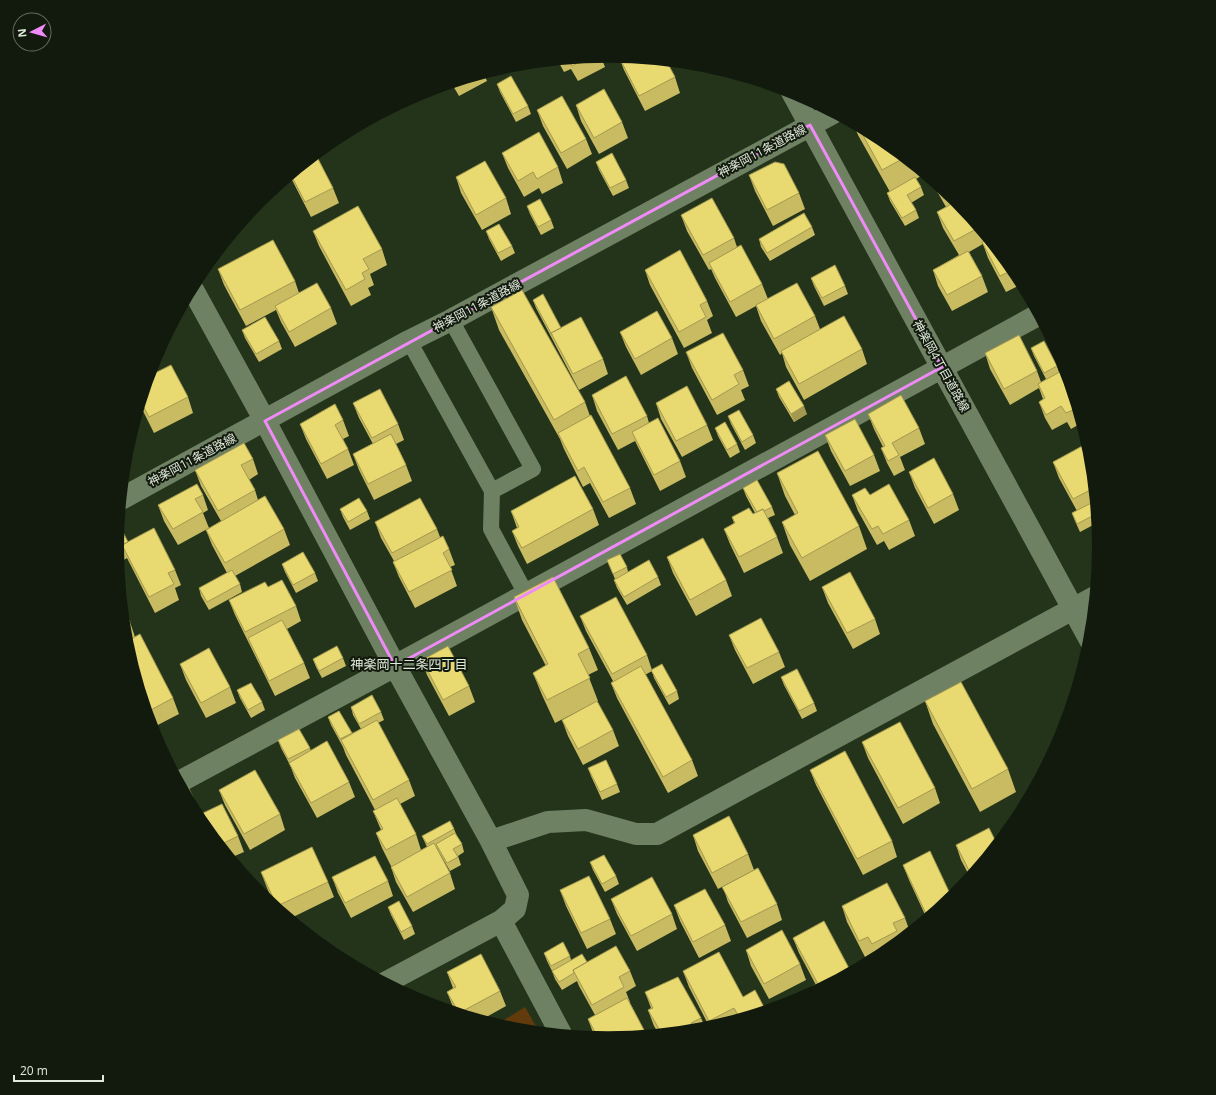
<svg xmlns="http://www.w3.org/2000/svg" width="1216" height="1095" font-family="'Open Sans','Noto Sans JP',sans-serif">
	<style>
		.green { fill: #613b0c }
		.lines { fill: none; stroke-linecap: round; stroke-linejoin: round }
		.lane { stroke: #6e8163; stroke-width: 16 }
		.street { stroke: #6e8163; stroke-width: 22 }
		.wall { fill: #c8bb61 }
		.shaded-wall { fill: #a3984f }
		.building { fill: #e9d971; stroke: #a3984f }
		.marked { fill: none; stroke: #ef8bf7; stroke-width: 3; stroke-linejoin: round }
		.labels { text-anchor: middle; stroke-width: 4; stroke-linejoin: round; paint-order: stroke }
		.street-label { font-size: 12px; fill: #dfeada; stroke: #121a0e }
		.neighbourhood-label { font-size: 13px; fill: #dfeada; stroke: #121a0e }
	</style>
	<rect width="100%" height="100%" fill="#24341a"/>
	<path class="green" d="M525 1007 539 1032 512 1030 496 1025Z"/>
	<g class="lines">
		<path class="lane" d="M409 341 492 491 533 469 451 320
			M492 491 491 529 526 594"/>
		<path class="street" d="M792 92 1090 640
			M192 288 265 421 395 666 491 841
			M121 499 409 341 451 320 833 113
			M179 782 395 666 1038 315
			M385 983 501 921
			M561 1034 501 921 515 909 518 895 491 841 548 822 586 820 636 834H657L1095 597"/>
	</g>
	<path class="wall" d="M601 57 605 67 578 81 571 69 564 72 558 61Z
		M619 57 667 62 675 77 680 93 645 111 624 70Z
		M484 74 487 81 459 96 452 84Z
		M497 84 528 106 531 114 516 122 500 92Z
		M576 105 622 122 628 138 599 154 581 121Z
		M537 110 586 139 592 154 567 169 543 126Z
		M854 125 881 139 924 174 916 179 921 187 924 195 911 203 916 210 919 218 905 226 890 201 887 193 890 192 858 135Z
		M502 153 558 167 563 183 542 194 539 188 524 197 508 168Z
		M316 155 333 188 339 203 311 217 290 176Z
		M596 162 626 180 629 188 613 196 599 170Z
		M749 175 799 193 805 209 773 226 755 191Z
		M456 177 506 198 511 214 482 230 461 193Z
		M930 179 956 200 1017 275 1022 284 1006 292 988 258 983 244 969 252 982 276 988 292 952 311 938 286 933 270 959 255 943 228 937 212 946 207Z
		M527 206 551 220 554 228 541 235 530 214Z
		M681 215 734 238 737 247 762 284 768 299 815 316 820 329 862 349 867 364 804 400 786 367 782 353 780 355 761 321 756 306 736 317 715 278 711 269 709 270 687 231Z
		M812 227 815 235 770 261 761 247 759 239Z
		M313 231 382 249 387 265 370 274 374 285 368 288 371 295 351 306 319 246Z
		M486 231 512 246 515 253 501 261 489 239Z
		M218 269 295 281 299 293 331 308 337 324 295 347 281 322 276 310 246 326 224 285Z
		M645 270 707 301 713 316 707 320 712 333 684 348 650 285Z
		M811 278 845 286 848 294 824 306 814 286Z
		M533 300 561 328 603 359 608 374 579 390 536 308Z
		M491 307 585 402 590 416 630 488 636 504 609 518 590 483 583 487 564 449 560 439 499 330Z
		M242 330 279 341 282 349 259 362 245 338Z
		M620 332 672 338 678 354 641 375 626 347Z
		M163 343 164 346 160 348Z
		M1031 348 1057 366 1059 372 1065 369 1085 435 1084 436 1078 425 1071 429 1067 422 1052 430 1045 418 1039 402 1043 399 1039 388 1010 405 990 369 985 353 1037 371 1041 382 1046 379 1034 356Z
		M686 352 743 370 749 386 741 390 745 400 717 415 692 368Z
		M149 376 188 397 193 413 154 433 140 405Z
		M776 389 807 414 794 422 779 397Z
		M592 395 647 416 649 423 680 461 686 477 660 491 635 441 618 450 597 411Z
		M353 403 398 424 404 440 396 444 406 465 412 481 374 500 359 470 353 454 373 444 359 418Z
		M656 403 707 425 713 440 682 457 661 419Z
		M868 414 919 428 925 444 900 457 905 470 894 476 887 463 881 448 883 447 874 429Z
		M728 416 753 435 756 443 745 450 731 424Z
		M343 420 349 436 343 439 348 449 354 465 327 479 306 439 300 424Z
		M715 428 737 444 740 452 730 458 718 436Z
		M825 435 874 455 880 471 850 486 831 451Z
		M1090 452 1097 523 1080 532 1075 521 1072 513 1077 511 1059 478 1053 462Z
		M253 459 258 474 249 480 255 490 258 500 284 529 290 545 235 576 240 584 242 592 209 610 201 596 199 588 227 573 212 545 206 530 221 521 201 486 195 470Z
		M909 472 953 494 959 510 934 524 915 488Z
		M777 473 859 526 867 549 810 581 790 545 782 522 795 515 785 496Z
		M743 488 772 507 775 515 768 518 777 537 783 553 744 573 730 544 724 529 734 523 732 517 753 514 755 513 746 496Z
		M203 495 208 510 203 513 209 528 178 545 164 521 158 505Z
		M852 495H870L909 520 915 536 889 550 884 541 877 545 858 511Z
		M340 509 367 511 370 519 350 530 343 517Z
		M593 509 599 525 527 564 518 546 512 531 517 528 511 511Z
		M375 522 437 529 440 537 449 549 455 565 450 567 457 586 415 608 399 577 393 562 394 561 381 538Z
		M128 542 175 570 181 585 175 588 179 600 155 613 127 558 122 561 117 550 116 547Z
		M667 557 726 580 732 596 696 616 673 573Z
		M607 560 627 567 628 572 658 577 661 585 627 605 617 588 614 580 615 579Z
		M282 564 315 573 318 581 296 593 285 572Z
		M268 587 296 606 301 621 287 629 304 663 310 678 275 696 235 615 229 600Z
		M822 587 875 619 880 634 853 649 828 603Z
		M514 597 589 648 598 670 588 675 598 701 555 723 542 695 533 673 546 666 522 620Z
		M122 608 130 622 135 637 173 698 179 714 152 728 126 643Z
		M580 616 647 655 652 670 677 691 679 699 669 705 654 678 652 671 645 675 692 760 698 776 668 793 617 698 611 683 613 681 586 631Z
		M729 635 779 652 785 667 753 684 735 650Z
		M343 658 346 666 322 678 316 667 313 659Z
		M422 660 469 686 475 702 449 716 427 675Z
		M180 664 230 687 236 703 206 718 186 680Z
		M781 677 814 703 817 711 802 719 784 685Z
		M237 690 262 702 265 710 251 718 240 698Z
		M925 701 1008 769 1016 792 980 812 933 724Z
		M351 707 381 712 384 720 378 723 409 780 415 796 400 804 416 834 421 850 427 847 422 836 454 829 457 836 462 844 464 852 458 856 461 865 450 871 439 852 437 848H436L450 873 455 889 413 912 396 882 391 867V866L382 848 376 833 381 830 373 811 375 810 346 755 343 747 331 725 328 717 339 711 352 733 361 729 353 715Z
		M562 720 613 730 619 746 583 765 568 736Z
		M278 740 310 748 311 751 349 782 355 797 317 818 295 778 290 765 281 748Z
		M862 742 935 788 940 803 903 824 868 758Z
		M588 768 617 784 620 792 602 800 591 776Z
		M810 770 892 841 897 857 863 875 816 785Z
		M219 790 280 814 285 830 250 850 225 805Z
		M201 814 238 836 244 852 230 858 199 820Z
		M693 835 748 854 754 870 718 889 698 851Z
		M997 844 970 877 961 860 956 845Z
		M590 862 616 876 619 884 605 892 593 870Z
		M903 865 952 898 927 919 909 880Z
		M261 872 328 882 334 897 289 919 276 908 267 888Z
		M332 877 388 881 393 896 351 918 338 893Z
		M723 887 777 904 782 920 747 938 728 902Z
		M560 890 610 919 616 934 587 949 566 906Z
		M611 899 672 914 677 929 637 951 617 914Z
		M674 905 725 925 731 941 699 958 680 921Z
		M842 906 905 918 910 932 906 936 900 939V940L881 956 877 958 874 952 865 957 847 922Z
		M388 907 412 926 415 934 404 940 391 915Z
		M793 938 851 972 815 992 813 986 816 985 799 953Z
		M746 950 800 964 806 980 769 999 751 966Z
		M544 953 570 956 571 960 630 971 636 986 626 992 630 1002V1003L644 1030 646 1035 608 1039 595 1038 588 1019 595 1015 579 986 577 981 562 990 555 979 552 971 547 961Z
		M683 971 743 997 766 1011 710 1028 689 987Z
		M447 972 500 991 506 1006 481 1020 456 1012 453 1007 447 992 453 988Z
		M645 992 701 1018 706 1029 659 1034 654 1026 648 1010 651 1008Z"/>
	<path class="shaded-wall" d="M804 406 807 414 794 422 791 414Z"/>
	<path class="building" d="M619 57 667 62 675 77 639 96Z
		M587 58 572 66 569 60Z
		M511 76 528 106 513 114 497 84Z
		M604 89 622 122 594 138 576 105Z
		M562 96 586 139 561 153 537 110Z
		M858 126 881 139 904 158 882 170Z
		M539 132 558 167 537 179 533 172 518 181 502 153Z
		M612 153 626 180 610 188 596 162Z
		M316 155 333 188 305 202 291 175Z
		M485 161 506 198 476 215 456 177Z
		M775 162 784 164 799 193 767 210 749 175Z
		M915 177 921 187 907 195 916 210 902 218 887 193Z
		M935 184 950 196 944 199Z
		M712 198 734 238 703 255 681 215Z
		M540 199 551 220 538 227 527 206Z
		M957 201 978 228 954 241 937 212Z
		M358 206 382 249 363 259 369 269 362 273 365 279 346 290 313 231Z
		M804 213 812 227 767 253 759 239Z
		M499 224 512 246 498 253 486 231Z
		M988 239 1013 270 1000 276 982 242Z
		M273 240 295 281 240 310 218 269Z
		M741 245 762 284 730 302 709 263Z
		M680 250 707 301 700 305 706 317 679 332 645 270Z
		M968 251 982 276 947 295 933 270Z
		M835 265 845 286 822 298 811 278Z
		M317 283 331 308 289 332 275 306Z
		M797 283 815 316 774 339 756 305Z
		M522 290 585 402 554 420 491 307Z
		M543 294 561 328 551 333 552 335 533 300Z
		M657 311 672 338 635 359 620 332Z
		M844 316 862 349 799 384 781 351Z
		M265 317 279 341 256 354 242 330Z
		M581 317 603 359 573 374 551 333Z
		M723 333 743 370 734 375 739 384 712 400 686 352Z
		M1019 335 1037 371 1004 389 985 353Z
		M1044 341 1057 366 1044 373 1031 348Z
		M171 365 188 397 149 417 141 402 149 376Z
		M1065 369 1080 419 1078 420 1073 410 1066 413 1061 406 1046 415 1039 402 1045 398 1038 384Z
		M626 376 647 416 612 434 592 395Z
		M789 381 804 406 791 414 776 389Z
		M687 386 707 425 676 441 656 403Z
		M380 389 398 424 372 438 353 403Z
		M901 395 919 428 892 443 899 455 888 461 881 448 885 446 868 414Z
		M335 404 343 420 335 425 348 449 321 464 300 424Z
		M739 410 753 435 742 442 728 416Z
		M591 415 630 488 603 502 584 467 578 471 558 433Z
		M658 418 680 461 654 475 632 432Z
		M855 419 874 455 845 471 825 435Z
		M725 422 737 444 727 450 715 428Z
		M391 434 406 465 368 484 353 454Z
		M244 443 253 459 241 465 255 490 218 511 195 470Z
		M1086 444 1090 452 1094 488 1073 499 1053 462Z
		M818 451 859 526 802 558 782 522 798 513 777 473Z
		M934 458 953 494 928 508 909 472Z
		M575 476 593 509 522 548 512 531 519 527 511 511Z
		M757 480 772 507 764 511 763 509 757 512 743 488Z
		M197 484 203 495 195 499 203 512 173 529 158 505Z
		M889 484 909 520 883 534 878 526 872 529 852 495 865 488 870 495Z
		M265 496 284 529 225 563 206 530Z
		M359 498 367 511 348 522 340 509Z
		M420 498 437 529 392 553 375 522Z
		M1095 501 1096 514 1077 524 1072 513Z
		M749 508 753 514 763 509 777 537 739 557 724 529 735 523 732 517Z
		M154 528 175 570 168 573 174 584 149 597 122 545Z
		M123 532 128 542 122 545 124 550 119 553 116 547 118 535Z
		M443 536 449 549 443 553 452 570 409 592 393 562Z
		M703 538 726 580 690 600 667 557Z
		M303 552 315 573 293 585 282 564Z
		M620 554 627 567 613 574 607 560Z
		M649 560 658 577 624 597 614 580Z
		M232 570 240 584 207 602 199 588Z
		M850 572 875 619 847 633 822 587Z
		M553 577 589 648 578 654 590 678 547 700 533 673 548 664 514 597Z
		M282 580 296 606 245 632 229 600 265 582 268 587Z
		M616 597 647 655 612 674 580 616Z
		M122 608 130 622 124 625Z
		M761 618 779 652 747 668 729 635Z
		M282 620 304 663 269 681 248 638Z
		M140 634 173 698 147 712 126 642Z
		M337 646 343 658 319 671 313 659Z
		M448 646 469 686 443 700 422 660Z
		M209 648 230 687 201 703 180 664Z
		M662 664 677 691 666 697 651 670Z
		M641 666 692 760 663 777 611 683Z
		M797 669 814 703 799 711 781 677Z
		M961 682 1008 769 972 789 925 701Z
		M251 683 262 702 248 710 237 690Z
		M372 695 381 712 359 724 351 707Z
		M597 701 613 730 578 749 562 720Z
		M339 711 352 733 340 739 328 717Z
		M377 720 409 780 373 800 341 740Z
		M900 722 935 788 898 808 862 742Z
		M299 729 310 748 288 759 278 740Z
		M327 741 349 782 311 803 289 763Z
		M845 751 892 841 857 859 810 770Z
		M606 760 617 784 600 792 588 768Z
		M255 770 280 814 244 834 219 790Z
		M188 787 201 814 222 804 238 836 220 845 199 820 183 790Z
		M397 798 416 834 386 850 376 833 383 829 373 811Z
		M729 816 748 854 712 873 693 835Z
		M450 821 454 829 427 844 422 836Z
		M989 828 997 844 972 876 956 845Z
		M455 833 462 844 453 849 458 857 447 863 436 844Z
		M434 843 450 873 407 897 391 867Z
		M312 847 328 882 277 906 261 872Z
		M930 851 952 898 928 918 903 865Z
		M604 855 616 876 602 884 590 862Z
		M375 856 388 881 345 903 332 877Z
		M758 868 777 904 741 922 722 887Z
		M589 876 610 919 581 933 560 890Z
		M652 877 672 914 631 936 611 899Z
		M887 883 905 918 893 923 897 931 872 944 868 937 859 941 842 906Z
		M705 889 725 925 693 942 674 905Z
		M399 901 412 926 401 932 388 907Z
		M824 921 851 972 815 991 813 986 818 984 793 938Z
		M782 930 800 964 764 984 746 950Z
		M563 942 570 956 551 966 544 953Z
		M616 946 630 971 619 977 624 987 592 1005 573 970Z
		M719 952 743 997 755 990 766 1011 740 1019 734 1008 709 1021 683 971Z
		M481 954 500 991 459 1013 447 992 456 987 447 972Z
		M582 954 587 962 573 970 574 973 559 982 552 971Z
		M678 977 701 1018 691 1023 695 1030 668 1033V1032L666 1033 662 1034 648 1010 653 1008 645 992Z
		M627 998 644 1030 632 1037 608 1039 598 1038 588 1019Z"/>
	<path class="marked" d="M810 125 942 367 395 666 265 421Z"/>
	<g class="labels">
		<g class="street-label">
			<text transform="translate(762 151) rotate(-28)" y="4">神楽岡11条道路線</text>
			<text transform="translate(477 306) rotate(-28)" y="4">神楽岡11条道路線</text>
			<text transform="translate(941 366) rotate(61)" y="4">神楽岡4丁目道路線</text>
			<text transform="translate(192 460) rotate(-28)" y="4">神楽岡11条道路線</text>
		</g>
		<g class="neighbourhood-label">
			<text x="409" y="669">神楽岡十二条四丁目</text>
		</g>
	</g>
	<path d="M0 0H1216V1095H0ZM124 547a484 484 0 1 1 968 0a484 484 0 1 1-968 0Z" fill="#121a0e" fill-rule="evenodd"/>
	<g transform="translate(32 32) rotate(264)"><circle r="19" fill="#121a0e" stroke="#646d60"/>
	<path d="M0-3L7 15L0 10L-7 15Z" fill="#ef8bf7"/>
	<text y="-6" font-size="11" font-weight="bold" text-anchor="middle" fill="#dfeada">N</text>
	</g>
	<path d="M14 1075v6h89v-6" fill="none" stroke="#dfeada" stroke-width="2"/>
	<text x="20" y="1075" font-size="12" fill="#dfeada" stroke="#121a0e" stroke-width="3" paint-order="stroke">20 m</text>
</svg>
